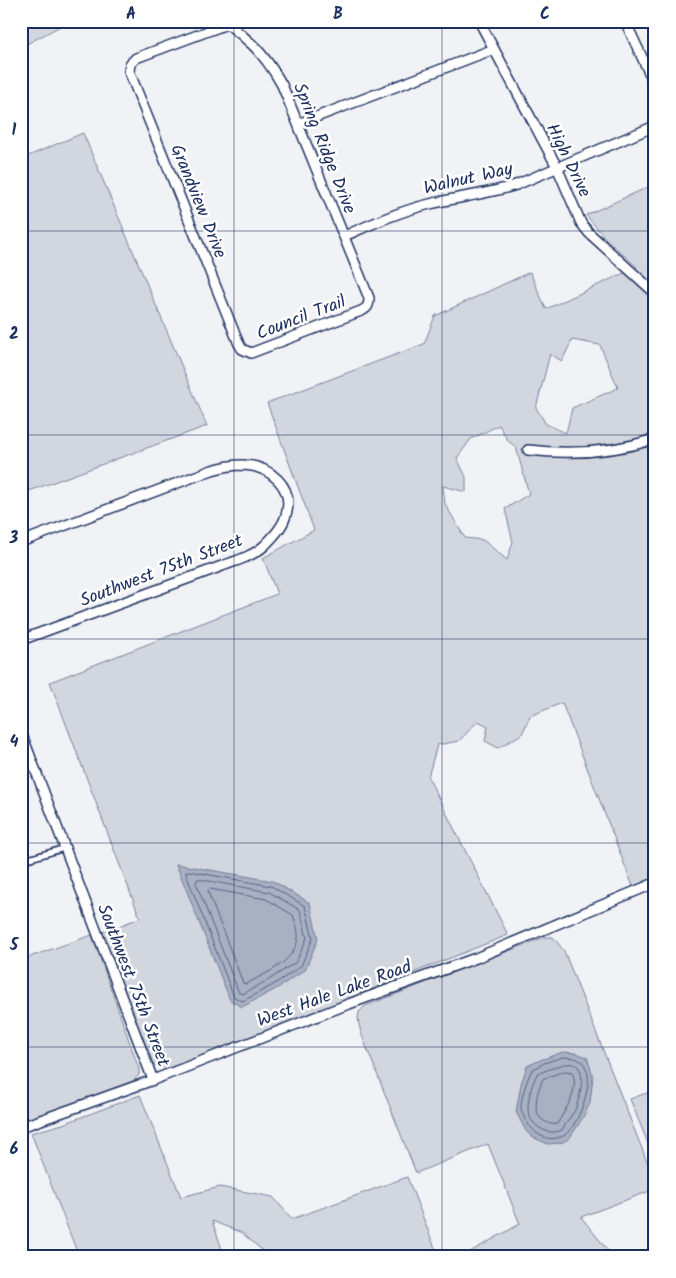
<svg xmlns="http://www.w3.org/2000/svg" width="676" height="1278" font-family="Kalam,sans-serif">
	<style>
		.green { fill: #d2d6df; stroke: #76829e; fill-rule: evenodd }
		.water { fill: #a8b0c2; stroke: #707c9a }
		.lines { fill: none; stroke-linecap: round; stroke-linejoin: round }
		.shore { stroke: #536386; stroke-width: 1 }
		.lane-casing { stroke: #1b2f5e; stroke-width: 8 }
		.street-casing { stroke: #1b2f5e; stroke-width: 12 }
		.lane { stroke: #fff; stroke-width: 4.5 }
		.street { stroke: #fff; stroke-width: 9 }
		.grid { fill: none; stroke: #1b2f5e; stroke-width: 1; stroke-opacity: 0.55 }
		.labels { text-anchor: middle; stroke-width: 5; stroke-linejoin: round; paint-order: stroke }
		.street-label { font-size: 18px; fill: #1b2f5e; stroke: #fff }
		.neatline { fill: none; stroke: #1b2f5e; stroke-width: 2 }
		.grid-label { font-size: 16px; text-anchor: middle; font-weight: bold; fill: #1b2f5e }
	</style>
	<rect width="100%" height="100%" fill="#f1f2f5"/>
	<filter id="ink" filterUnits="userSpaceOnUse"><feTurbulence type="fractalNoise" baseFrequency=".02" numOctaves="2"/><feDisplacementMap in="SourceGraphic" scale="10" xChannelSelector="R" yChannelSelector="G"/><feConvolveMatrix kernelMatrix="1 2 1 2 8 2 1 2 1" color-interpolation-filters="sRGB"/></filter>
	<g filter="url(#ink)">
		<path class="green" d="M21 21H70L21 47Z
			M83 133 207 426 21 494V159Z
			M655 184V881L634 889 562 703 530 716 522 734 498 748 485 741 488 726 478 721 459 741 437 745 428 777 508 935 192 1061C177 1065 165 1073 151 1063L102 932 140 918 50 682 277 594 263 558 314 530 267 403 424 344 435 316 530 272 546 309 637 267 606 239 586 215ZM572 340 600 345 618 388 572 408 566 433 546 424 536 408 550 354 562 361ZM499 425 508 441 516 447 529 494 505 509 513 542 507 560 483 540 465 538 445 504 443 486 466 492V477L457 458 471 439Z
			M92 935 139 1069V1075L133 1081 21 1123V960Z
			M545 937H553L564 951 655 1182V1189L581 1217 613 1257H461L520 1224 488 1144 416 1173 361 1033 358 1019 359 1012 365 1006Z
			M655 1090V1161L630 1099Z
			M140 1095 181 1197 220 1187 273 1197 292 1219 407 1177 435 1248 441 1257H270L242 1233 212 1221 225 1257H79L31 1133 63 1124Z"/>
		<path class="water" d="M176 864 273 881 310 903 318 939 305 970 276 989 242 1007 230 1000Z
			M563 1052 576 1053 587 1057 593 1076 590 1103 584 1116 569 1139 560 1143 548 1144 532 1137 526 1131 516 1112 521 1084 527 1066 543 1059Z"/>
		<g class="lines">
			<path class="shore" d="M189 871 271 886 305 906 313 938 301 966 273 985 243 1001 234 997 186 874V872Z
				M198 879 269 892 300 910 307 938 296 962 270 979 243 994 239 993 196 883Z
				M210 889 266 899 293 915C295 921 299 932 298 938 294 963 266 973 246 984L243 983 208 892Z
				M564 1057 575 1058 583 1062C585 1066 588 1072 588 1076 590 1092 576 1132 561 1137 544 1143 531 1131 524 1117 524 1116 521 1112 521 1110 520 1100 527 1079 532 1070L544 1063Z
				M564 1064C568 1064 573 1063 576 1065 587 1071 579 1101 575 1110 571 1117 566 1123 562 1130 548 1137 528 1125 528 1108 528 1097 532 1084 537 1074Z
				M565 1071 572 1072C580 1089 566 1109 557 1124 552 1125 550 1124 546 1122 530 1115 537 1091 543 1079Z"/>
			<g class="lane-casing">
				<path id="lane" d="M21 861 65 848"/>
			</g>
			<g class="street-casing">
				<path id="street" d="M225 21C232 28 239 32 246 39 262 52 272 67 282 85L369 298C369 305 368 308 361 311L251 353 242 349 239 344 129 71 130 64 136 58C169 46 202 33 235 21
					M479 21 557 167 581 223 589 233 655 293
					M625 21 655 85
					M298 124 494 49
					M344 236C372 224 400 211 430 204 459 197 488 194 516 185L655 126
					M528 450C570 455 614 452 655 439
					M21 542 212 470C222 467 232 465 243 465 269 466 295 486 286 515 283 527 272 538 264 546 253 556 236 561 222 566L21 640
					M21 732 153 1080
					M21 1127 153 1080 346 1005 476 958 655 883"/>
			</g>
			<use href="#lane" class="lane"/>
			<use href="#street" class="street"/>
		</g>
	</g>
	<path class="grid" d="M234 21V1257M442 21V1257M21 231H655M21 435H655M21 639H655M21 843H655M21 1047H655"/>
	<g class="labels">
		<g class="street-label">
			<text transform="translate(325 148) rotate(68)" y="6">Spring Ridge Drive</text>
			<text transform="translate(569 160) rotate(64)" y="6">High Drive</text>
			<text transform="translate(468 178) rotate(-13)" y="6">Walnut Way</text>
			<text transform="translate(199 201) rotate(68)" y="6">Grandview Drive</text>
			<text transform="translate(301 317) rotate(-21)" y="6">Council Trail</text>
			<text transform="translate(161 570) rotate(-21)" y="6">Southwest 75th Street</text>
			<text transform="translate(134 985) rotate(69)" y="6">Southwest 75th Street</text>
			<text transform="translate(334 993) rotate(-20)" y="6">West Hale Lake Road</text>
		</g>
	</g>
	<rect width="676" height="1278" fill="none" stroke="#fff" stroke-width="55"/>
	<rect x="28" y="28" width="620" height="1222" class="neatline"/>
	<g class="grid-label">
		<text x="131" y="19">A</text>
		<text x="338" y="19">B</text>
		<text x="545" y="19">C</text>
		<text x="14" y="135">1</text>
		<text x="14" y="339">2</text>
		<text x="14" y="543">3</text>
		<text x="14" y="747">4</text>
		<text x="14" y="950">5</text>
		<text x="14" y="1154">6</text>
	</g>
</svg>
